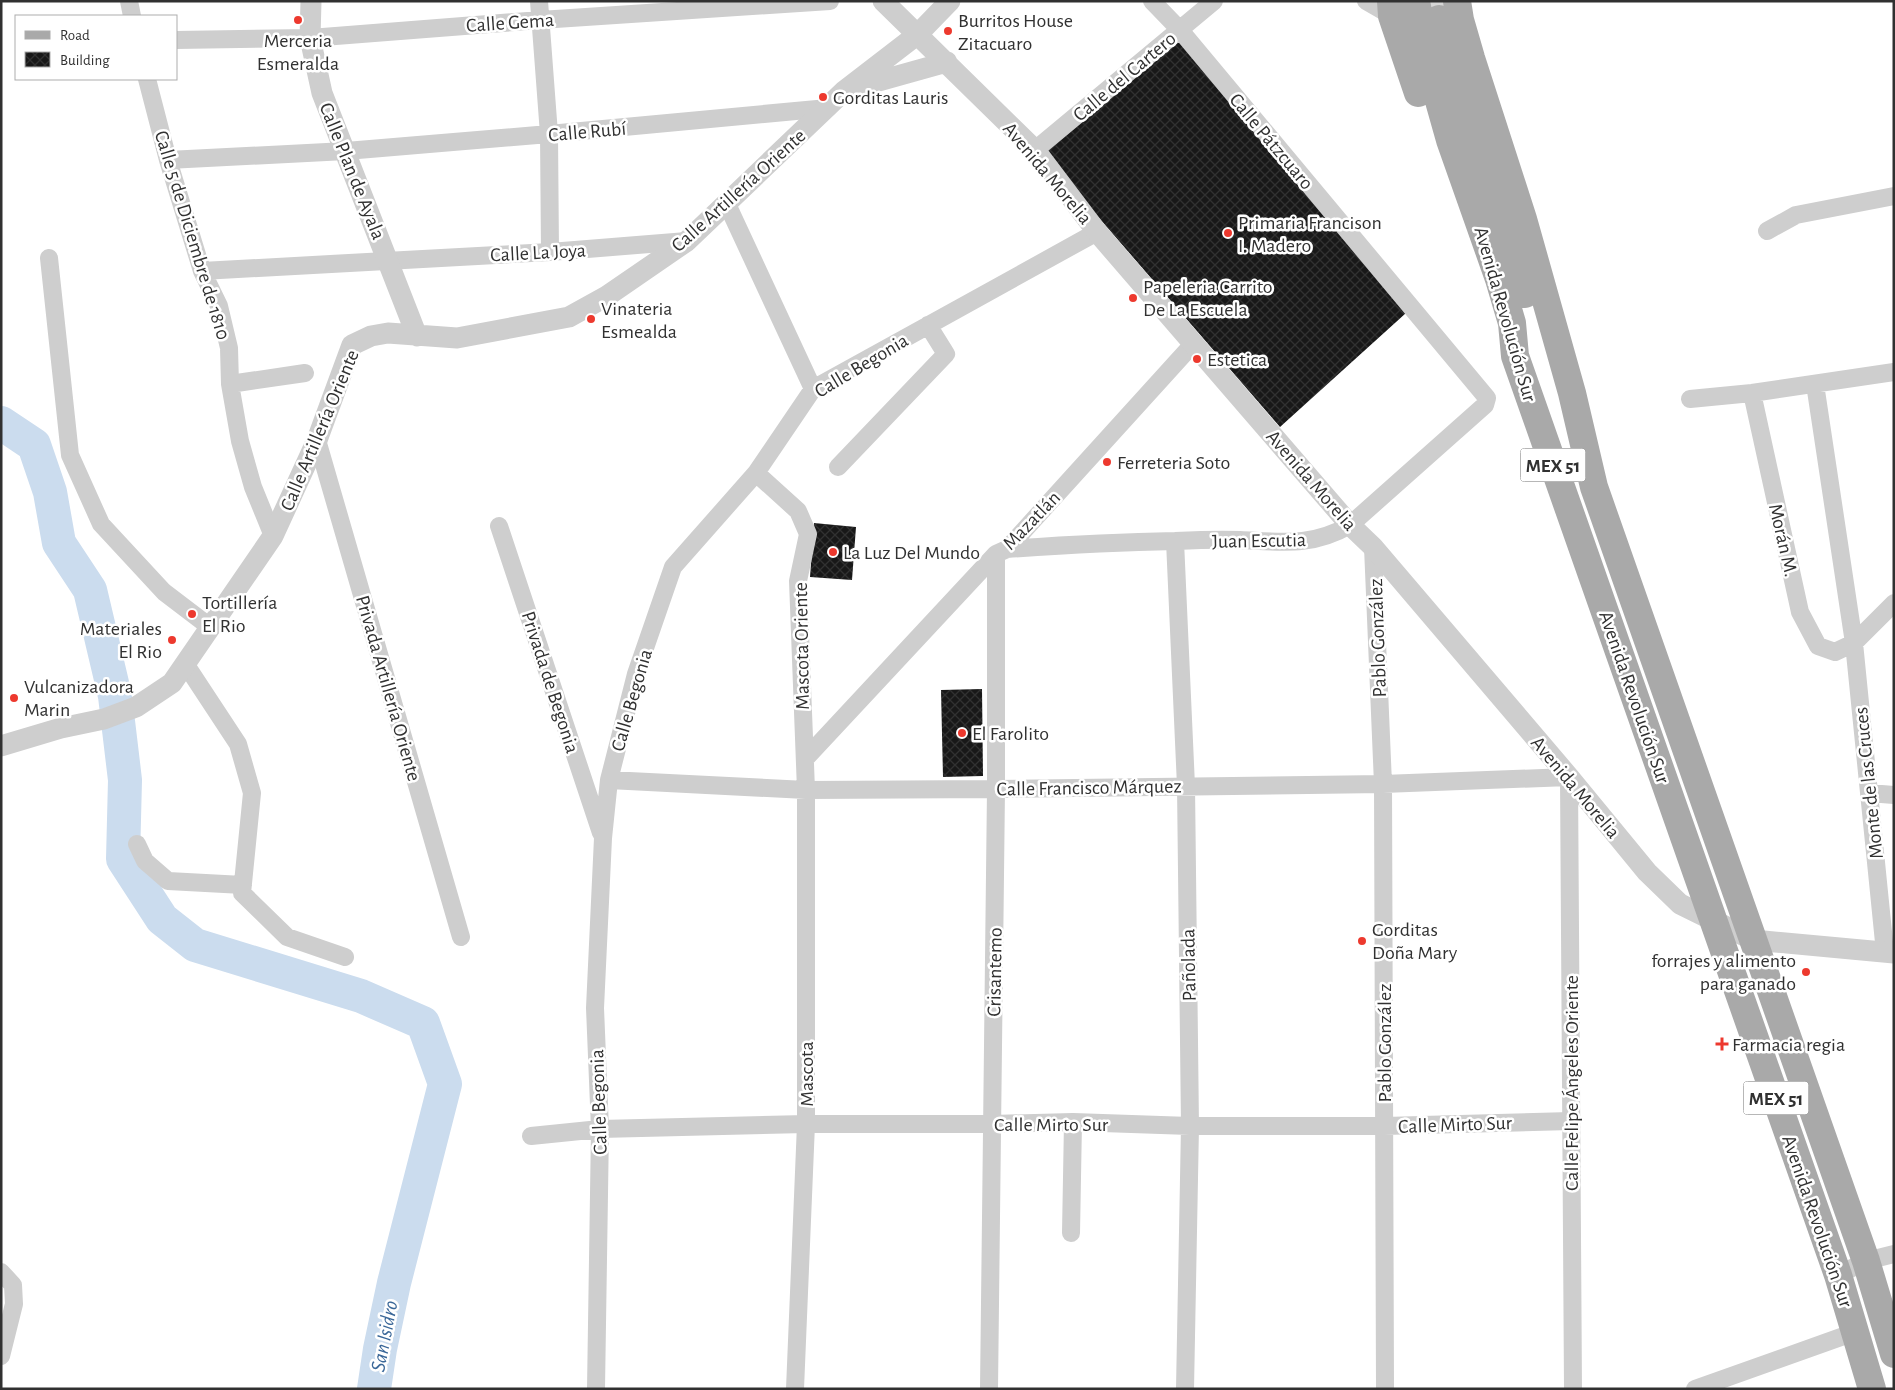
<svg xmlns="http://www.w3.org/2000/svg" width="1895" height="1390" font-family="'Alegreya Sans',sans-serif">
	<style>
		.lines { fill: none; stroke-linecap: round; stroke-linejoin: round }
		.river { stroke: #cbdcee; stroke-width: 34 }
		.building { fill: url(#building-cross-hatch) }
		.primary-tunnel { stroke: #d6d6d6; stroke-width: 28; stroke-dasharray: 28 14; stroke-linecap: butt }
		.minor { stroke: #cecece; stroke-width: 18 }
		.tertiary { stroke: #cecece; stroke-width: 21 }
		.primary { stroke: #a9a9a9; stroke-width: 28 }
		.poi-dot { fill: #ed392e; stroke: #fff; stroke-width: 2 }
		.labels { text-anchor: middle; stroke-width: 5; stroke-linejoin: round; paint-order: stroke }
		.shield { fill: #fff; stroke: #6f6f6f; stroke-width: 1 }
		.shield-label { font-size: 19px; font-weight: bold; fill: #313131 }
		.poi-label { font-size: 20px; fill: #313131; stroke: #fff; text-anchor: start }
		.street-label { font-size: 20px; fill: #313131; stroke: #fff }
		.water-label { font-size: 21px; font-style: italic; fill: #3a6798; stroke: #fff }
	</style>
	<defs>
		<pattern id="building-cross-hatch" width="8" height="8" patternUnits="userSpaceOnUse" patternTransform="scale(1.25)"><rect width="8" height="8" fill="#181818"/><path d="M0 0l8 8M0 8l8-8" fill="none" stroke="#313131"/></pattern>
	</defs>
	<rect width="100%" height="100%" fill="#fff"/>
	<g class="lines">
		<path class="river" d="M1 423 34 445 50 492 59 543 90 590 115 696 125 780 123 859 162 919 195 945 361 996 423 1023 445 1084 394 1283 380 1349 374 1389"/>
	</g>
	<path class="building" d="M1179 35 1406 313 1280 427 1041 151Z
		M814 523 856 527 852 580 810 577Z
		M982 689 983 776 943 777 941 690Z"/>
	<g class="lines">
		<path class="primary-tunnel" d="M1435 1 1439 19"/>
		<path class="minor" d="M129 1 132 16
			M539 1 549 134 550 252
			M1366 1 1392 16
			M176 40 310 38 540 20 830 1
			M147 79 168 160 202 271 219 306 229 348 230 384 240 441 253 487 273 536
			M1035 150 1214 1
			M168 160 346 151 549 134 828 108
			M727 204 813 389
			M1767 231 1796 215 1894 196
			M49 258 70 455 101 524 164 592 210 627
			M202 271 550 252 687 241
			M230 384 305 373
			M1815 384 1854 643 1885 952
			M1752 393 1800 612 1818 646 1835 652 1854 643 1894 603
			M1690 399 1752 393 1894 372
			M317 440 461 937
			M838 467 946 354 928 325
			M756 473 798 511 808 534 798 581 806 790V1124L795 1389
			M499 526 601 833
			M1175 541 1186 786 1190 1126 1185 1389
			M1373 547 1383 784 1385 1389
			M1007 549C1063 545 1119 542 1175 541 1196 540 1218 539 1240 540 1282 542 1312 547 1350 525L1485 405 1487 398 1180 30 1152 1
			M186 665 238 744 252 793 242 893 287 937 345 957
			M805 759 996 554 1007 549 1193 344
			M609 780 806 790 996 789 1383 784 1569 777 1573 1389
			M1869 793 1894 795
			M137 844 145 861 168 881 243 885
			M531 1136 600 1129 806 1124H992L1073 1122 1190 1126H1384L1571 1121
			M1071 1233 1073 1122
			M1 1272 13 1285 14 1304 1 1356
			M1838 1275 1866 1261 1894 1254
			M596 1389 600 1129 595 1008 603 838 609 780 636 674 673 567 756 473 813 389 1097 232
			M989 1389 996 789V554
			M1695 1389 1855 1332"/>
		<path class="tertiary" d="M311 1 310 38 322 93 417 336
			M883 1 1035 150 1097 232 1350 525 1373 547 1569 777 1647 872 1680 904 1753 940 1894 953
			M854 88 947 62
			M1 746 61 728 104 719 136 707 172 683 273 536 317 440 352 345 371 336 388 333 457 338 569 317 607 296 687 241 844 91 918 34 950 1"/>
		<path class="primary" d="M1391 1 1392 16 1418 93
			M1416 1 1426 55 1450 140 1499 279 1512 323 1515 356 1838 1275 1872 1389
			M1457 1 1460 20 1471 58 1523 219 1572 393 1594 487 1866 1261 1894 1354
			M1439 19 1525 294"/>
	</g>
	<g class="poi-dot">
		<circle cx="298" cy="20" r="5"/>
		<circle cx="948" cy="31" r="5"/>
		<circle cx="823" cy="97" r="5"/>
		<circle cx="1228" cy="233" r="5"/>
		<circle cx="1133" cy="298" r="5"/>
		<circle cx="591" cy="319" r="5"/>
		<circle cx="1197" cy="359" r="5"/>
		<circle cx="1107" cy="462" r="5"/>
		<circle cx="833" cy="552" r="5"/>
		<circle cx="192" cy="614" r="5"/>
		<circle cx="172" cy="640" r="5"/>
		<circle cx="14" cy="698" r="5"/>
		<circle cx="962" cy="733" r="5"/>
		<circle cx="1362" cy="941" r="5"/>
		<circle cx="1806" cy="972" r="5"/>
		<path d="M1719.5 1036.5h5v5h5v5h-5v5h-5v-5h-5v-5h5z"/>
	</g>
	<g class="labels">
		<g class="shield">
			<rect x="1520.5" y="448.5" width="65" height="33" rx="4"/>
			<rect x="1743.5" y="1081.5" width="65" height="33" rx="4"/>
		</g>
		<g class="shield-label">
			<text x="1553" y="472">MEX 51</text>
			<text x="1776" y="1105">MEX 51</text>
		</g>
		<g class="poi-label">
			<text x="958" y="27">Burritos House<tspan x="958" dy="23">Zitacuaro</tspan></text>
			<text x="298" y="47" text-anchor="middle">Merceria<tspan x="298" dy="23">Esmeralda</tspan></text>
			<text x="833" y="104">Gorditas Lauris</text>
			<text x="1238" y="229">Primaria Francison<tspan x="1238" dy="23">I. Madero</tspan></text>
			<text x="1143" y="293">Papeleria Carrito<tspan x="1143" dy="23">De La Escuela</tspan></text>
			<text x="601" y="315">Vinateria<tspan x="601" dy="23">Esmealda</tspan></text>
			<text x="1207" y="366">Estetica</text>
			<text x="1117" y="469">Ferreteria Soto</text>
			<text x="843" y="559">La Luz Del Mundo</text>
			<text x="202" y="609">Tortillería<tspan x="202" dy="23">El Rio</tspan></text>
			<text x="162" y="635" text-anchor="end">Materiales<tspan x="162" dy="23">El Rio</tspan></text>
			<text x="24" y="693">Vulcanizadora<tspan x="24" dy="23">Marin</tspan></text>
			<text x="972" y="740">El Farolito</text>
			<text x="1372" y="936">Gorditas<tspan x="1372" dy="23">Doña Mary</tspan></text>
			<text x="1796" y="967" text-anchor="end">forrajes y alimento<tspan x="1796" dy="23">para ganado</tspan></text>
			<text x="1732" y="1051">Farmacia regia</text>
		</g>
		<g class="street-label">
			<text transform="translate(510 22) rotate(-4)" y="7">Calle Gema</text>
			<text transform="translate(1124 76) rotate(-40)" y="7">Calle del Cartero</text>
			<text transform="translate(587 131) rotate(-5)" y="7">Calle Rubí</text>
			<text transform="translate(1272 141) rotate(50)" y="7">Calle Pátzcuaro</text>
			<text transform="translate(353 171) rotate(68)" y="7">Calle Plan de Ayala</text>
			<text transform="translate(1048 173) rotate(50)" y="7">Avenida Morelia</text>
			<text transform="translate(738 190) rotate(-42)" y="7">Calle Artillería Oriente</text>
			<text transform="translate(193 235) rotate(73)" y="7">Calle 5 de Diciembre de 1810</text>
			<text transform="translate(538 252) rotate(-3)" y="7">Calle La Joya</text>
			<text transform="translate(1506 314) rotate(74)" y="7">Avenida Revolución Sur</text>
			<text transform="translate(861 365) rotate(-31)" y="7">Calle Begonia</text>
			<text transform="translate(319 430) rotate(-67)" y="7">Calle Artillería Oriente</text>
			<text transform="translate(1312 480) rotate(49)" y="7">Avenida Morelia</text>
			<text transform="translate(1031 520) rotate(-46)" y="7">Mazatlán</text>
			<text transform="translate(1259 540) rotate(-1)" y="7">Juan Escutia</text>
			<text transform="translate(1784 540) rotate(77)" y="7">Morán M.</text>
			<text transform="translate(1377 638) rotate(-92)" y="7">Pablo González</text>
			<text transform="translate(801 646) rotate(-91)" y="7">Mascota Oriente</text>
			<text transform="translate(551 682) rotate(72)" y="7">Privada de Begonia</text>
			<text transform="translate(389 688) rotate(74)" y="7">Privada Artillería Oriente</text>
			<text transform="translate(1635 697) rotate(71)" y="7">Avenida Revolución Sur</text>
			<text transform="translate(631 700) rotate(-74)" y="7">Calle Begonia</text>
			<text transform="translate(1868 783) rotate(-96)" y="7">Monte de las Cruces</text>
			<text transform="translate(1089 787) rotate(-1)" y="7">Calle Francisco Márquez</text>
			<text transform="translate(1576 787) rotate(50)" y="7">Avenida Morelia</text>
			<text transform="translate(1188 965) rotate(-91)" y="7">Pañolada</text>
			<text transform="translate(994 972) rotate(-89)" y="7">Crisantemo</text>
			<text transform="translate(1384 1043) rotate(-90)" y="7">Pablo González</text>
			<text transform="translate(806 1074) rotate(-90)" y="7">Mascota</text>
			<text transform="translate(1571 1083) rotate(-90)" y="7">Calle Felipe Ángeles Oriente</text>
			<text transform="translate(598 1102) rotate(-92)" y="7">Calle Begonia</text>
			<text x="1051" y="1131">Calle Mirto Sur</text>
			<text transform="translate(1455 1124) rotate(-2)" y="7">Calle Mirto Sur</text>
			<text transform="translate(1818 1221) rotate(71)" y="7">Avenida Revolución Sur</text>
		</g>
		<g class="water-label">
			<text transform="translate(384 1336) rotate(-79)" y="7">San Isidro</text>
		</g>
	</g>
	<rect width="1895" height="1390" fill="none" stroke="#313131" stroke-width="5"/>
	<rect x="15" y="15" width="162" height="65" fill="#ffffff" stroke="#adadad"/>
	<rect x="25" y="31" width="25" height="8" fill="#a9a9a9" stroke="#adadad"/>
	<text x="60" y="40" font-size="15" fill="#313131">Road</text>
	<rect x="25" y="52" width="25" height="15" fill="url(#building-cross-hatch)" stroke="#adadad"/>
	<text x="60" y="65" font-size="15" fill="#313131">Building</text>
</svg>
